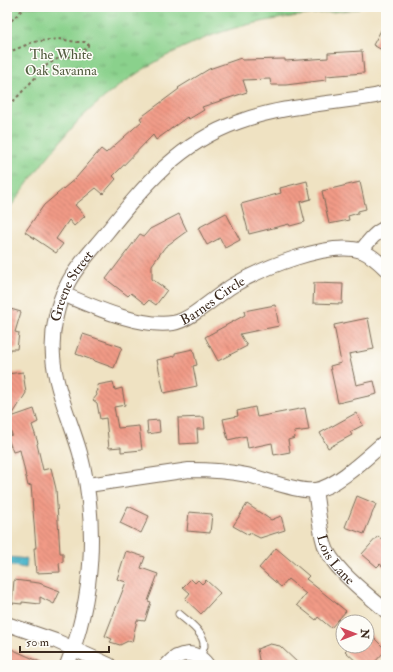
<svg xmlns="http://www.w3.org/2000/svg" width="393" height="672" font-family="'IM FELL Double Pica',serif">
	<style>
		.park { fill: url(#park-tufts); stroke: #627e55 }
		.water { fill: url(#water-rules); stroke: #467276 }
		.building { fill: url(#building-back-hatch) }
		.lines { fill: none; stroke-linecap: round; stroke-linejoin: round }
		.lane-casing { stroke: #7a6a57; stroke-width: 9 }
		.street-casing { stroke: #7a6a57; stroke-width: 16 }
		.path { stroke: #7a6a57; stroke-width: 2; stroke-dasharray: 3 3; stroke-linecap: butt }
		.lane { stroke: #fff; stroke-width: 7 }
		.street { stroke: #fff; stroke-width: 14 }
		.labels { text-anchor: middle; stroke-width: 3; stroke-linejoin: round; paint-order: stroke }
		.park-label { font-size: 14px; fill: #535c3f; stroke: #fdfcf7 }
		.street-label { font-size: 14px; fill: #3b2a1e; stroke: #fdfcf7 }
	</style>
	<defs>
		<pattern id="park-tufts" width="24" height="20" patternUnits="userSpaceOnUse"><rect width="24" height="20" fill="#8ad18c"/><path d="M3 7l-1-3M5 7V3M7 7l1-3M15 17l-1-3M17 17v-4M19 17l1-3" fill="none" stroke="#72aa72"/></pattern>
		<pattern id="water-rules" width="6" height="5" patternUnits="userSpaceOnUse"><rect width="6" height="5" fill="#51b9ce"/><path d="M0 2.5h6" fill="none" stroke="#4497a7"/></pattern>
		<pattern id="building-back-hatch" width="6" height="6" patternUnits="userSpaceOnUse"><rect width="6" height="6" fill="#f19a86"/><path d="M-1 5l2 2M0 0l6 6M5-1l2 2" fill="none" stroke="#c47e6d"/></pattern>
	</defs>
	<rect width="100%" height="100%" fill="#fdfcf7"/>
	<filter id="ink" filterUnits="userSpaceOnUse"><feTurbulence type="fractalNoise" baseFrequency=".025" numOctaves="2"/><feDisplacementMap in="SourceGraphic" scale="8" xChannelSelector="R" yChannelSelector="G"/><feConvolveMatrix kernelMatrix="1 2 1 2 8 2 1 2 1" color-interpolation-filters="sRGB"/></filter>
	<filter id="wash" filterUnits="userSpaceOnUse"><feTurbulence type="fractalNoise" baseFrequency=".012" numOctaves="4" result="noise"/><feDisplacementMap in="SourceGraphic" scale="16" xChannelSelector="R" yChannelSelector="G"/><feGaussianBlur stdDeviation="0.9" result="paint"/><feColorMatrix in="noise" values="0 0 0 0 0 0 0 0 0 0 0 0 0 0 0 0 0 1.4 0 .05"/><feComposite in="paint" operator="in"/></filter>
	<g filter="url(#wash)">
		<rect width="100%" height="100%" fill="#efe2c2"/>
		<path class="park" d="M7 7H359L358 9C317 14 275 17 235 28 176 45 122 78 78 121 72 128 66 135 60 142 41 164 24 188 7 212Z"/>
		<path class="water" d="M8 557 27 559 26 568 7 565Z"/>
		<g id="blocks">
			<path class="building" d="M386 21V52L373 45Z
				M362 51 364 73 326 76V80L286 85H271L270 79 243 80 247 92 202 107 204 110 189 119 187 117 156 140 153 135 113 176 116 179 103 194 96 188 75 205 85 216 74 226 69 220 56 239 63 244 56 253 25 232 44 205 76 178 101 149 106 153 142 121 140 118 179 89 178 88 209 69 241 58 242 60 285 59V61L328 58V53Z
				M307 181 311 199 300 202 305 222 290 226 289 224 249 234 241 204 281 193 280 188Z
				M360 182 366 209 358 211V213L348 216 349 220 329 224 322 191Z
				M226 213 240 240 225 248 220 238 207 245 198 228Z
				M179 214 187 231 165 247 152 265V279L167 290 156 305 149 300 145 304 131 293 128 296 106 279 140 234 144 236 150 229Z
				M314 283 343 284 342 304 313 303Z
				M275 305 279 326 240 334 247 346 218 361 205 337 245 315 244 311Z
				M7 308 21 312 15 332 19 333 17 349H11L10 352H7Z
				M368 318 374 349 349 354 356 385 374 381 377 394 338 403 330 366 341 363 334 325Z
				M83 334 122 347 114 368 76 354Z
				M193 349 197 365 193 366 197 386 164 393 157 360 175 356V353Z
				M23 372 26 393 11 417 34 409 38 422 32 425 38 443 37 444 43 470 51 468 56 489 60 553H63V562L59 563 60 572 36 573 34 548H36L31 485 28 486 20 450 13 452 7 436 12 435 8 422 7 424V374Z
				M113 382 115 390 122 388 125 405 114 407 118 428 139 426 142 450 121 452V447L109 448 106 418 100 419 97 403 93 400 97 395 96 391H98L97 385Z
				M255 407 257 417 305 408 309 430 294 432 295 438 288 440 290 452 274 455 272 443 248 448 246 436 228 440 223 419 238 416 237 411Z
				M356 413 363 425 350 432 352 435 328 448 320 433Z
				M204 417 205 429H197L198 443 179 444 178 418Z
				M159 420 160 432 148 434 147 421Z
				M357 496 376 504 364 534 345 527Z
				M247 504 271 520 281 516 285 530 260 538 250 533 249 535 233 526Z
				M128 506 149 516 141 533 120 523Z
				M189 512 212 514 210 533 187 531Z
				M378 536 386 543V569L380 564 377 567 362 554Z
				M276 548 309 576 306 579 346 611 331 628 318 617 316 620 297 605 306 594 288 579 281 587 259 568Z
				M126 551 145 557 141 568 158 574 148 601 151 602 145 621 137 620 132 642 128 641 120 645 110 642 112 639 105 636 126 582 117 579Z
				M191 579 195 583 198 580 202 584 206 580 220 593 201 614 185 599 190 593 183 587Z
				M14 580 39 583 60 591 54 604 40 597V604L22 602V604L12 603Z
				M367 631 386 650 372 665H360L345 651 350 646H367Z
				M270 644 280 646 300 665H260L257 649Z
				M7 647 47 665H7Z"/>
		</g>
	</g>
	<g filter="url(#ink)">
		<use href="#blocks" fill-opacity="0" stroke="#7a6a57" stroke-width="1"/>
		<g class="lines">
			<g class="lane-casing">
				<path id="lane" d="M179 614C187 621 205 633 204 646 203 649 201 654 200 658"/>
			</g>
			<g class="street-casing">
				<g id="street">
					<path d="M361 251C368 242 375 232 386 228"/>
					<path id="s1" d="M63 294C94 307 140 328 173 323 191 320 216 296 232 286 260 269 329 240 362 251 371 255 379 262 386 269"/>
					<path d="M88 485 189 470C209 470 228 471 247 475 265 479 300 493 316 490 338 486 368 456 386 441"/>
					<path id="s2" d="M315 490C318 507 319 526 324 543 330 567 367 594 386 611"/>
					<path d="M7 624 56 641 109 665"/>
					<path id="s3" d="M67 665C94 598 98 522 80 453 71 421 55 389 53 356 51 331 57 303 69 281 79 263 94 248 107 232 145 185 179 143 238 122 281 106 329 104 375 96L386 93"/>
					<path d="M167 665C179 651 196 650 207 665"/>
				</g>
			</g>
			<path class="path" d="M7 25 25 7
				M7 53 33 42 58 39 77 42H85L88 44V47L78 55 57 59 47 65 7 108"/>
			<use href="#lane" class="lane"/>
			<use href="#street" class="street"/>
		</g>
	</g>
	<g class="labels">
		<g class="park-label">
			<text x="61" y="59">The White<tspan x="61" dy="16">Oak Savanna</tspan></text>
		</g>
		<g class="street-label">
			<text dy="5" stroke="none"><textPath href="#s3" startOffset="391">Greene Street</textPath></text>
			<text dy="5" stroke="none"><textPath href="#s1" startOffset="161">Barnes Circle</textPath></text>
			<text dy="5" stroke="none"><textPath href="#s2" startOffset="74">Lois Lane</textPath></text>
		</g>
	</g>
	<rect width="393" height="672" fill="none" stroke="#fdfcf7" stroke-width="24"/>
	<g transform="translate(355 634) rotate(90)"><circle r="19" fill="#fdfcf7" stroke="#afa8a0"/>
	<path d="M0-3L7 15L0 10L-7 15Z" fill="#d1495b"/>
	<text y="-6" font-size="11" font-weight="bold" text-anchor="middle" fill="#3b2a1e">N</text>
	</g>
	<path d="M20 646v6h89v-6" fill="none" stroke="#3b2a1e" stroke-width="2"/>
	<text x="26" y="646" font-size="12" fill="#3b2a1e" stroke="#fdfcf7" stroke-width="3" paint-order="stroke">50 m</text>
</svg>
